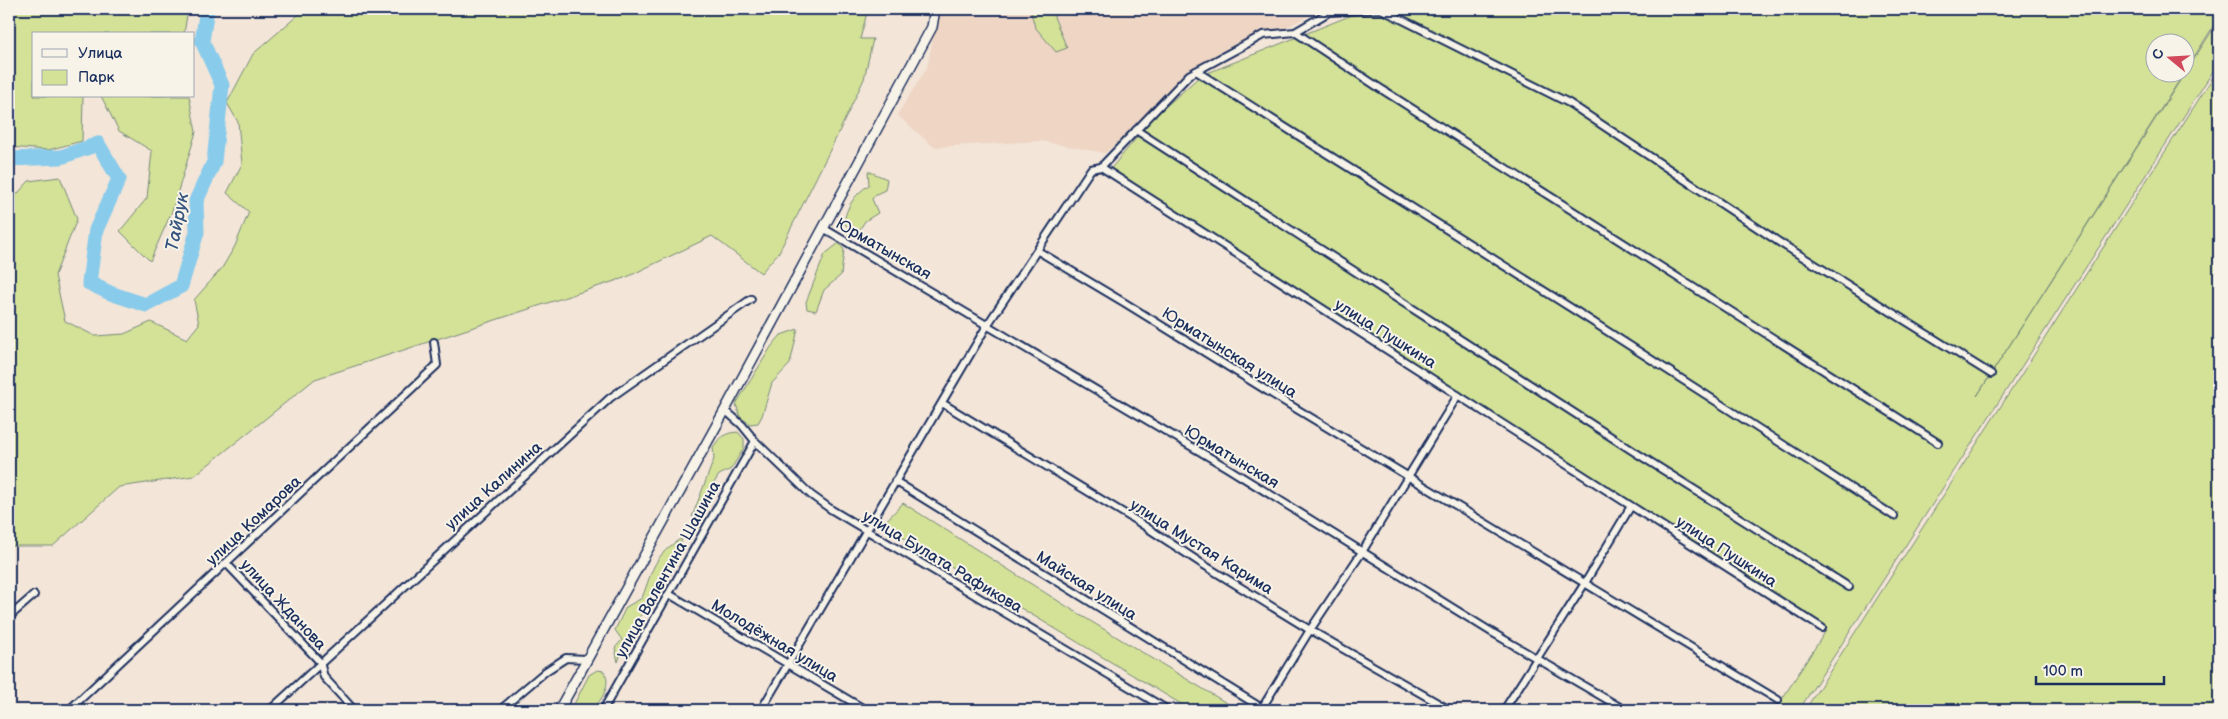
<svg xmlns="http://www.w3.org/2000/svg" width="2228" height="719" font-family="'Balsamiq Sans',sans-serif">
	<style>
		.built { fill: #eed5c4 }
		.green { fill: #d3e296; stroke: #77887a }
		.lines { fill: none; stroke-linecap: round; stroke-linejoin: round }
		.river { stroke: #89cbeb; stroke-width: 15 }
		.minor-casing { stroke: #1b2f5e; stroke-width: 10 }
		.tertiary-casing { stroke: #1b2f5e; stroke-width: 12 }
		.minor { stroke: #f7f3e8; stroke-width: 6 }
		.tertiary { stroke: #f7f3e8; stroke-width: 9 }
		.labels { text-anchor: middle; stroke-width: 4; stroke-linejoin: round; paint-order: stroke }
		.street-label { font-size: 16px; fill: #1b2f5e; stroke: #f7f3e8 }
		.water-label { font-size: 18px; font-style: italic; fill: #365681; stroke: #f7f3e8 }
	</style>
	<rect width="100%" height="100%" fill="#f3e5d8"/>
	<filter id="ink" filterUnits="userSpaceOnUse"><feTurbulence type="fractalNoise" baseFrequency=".02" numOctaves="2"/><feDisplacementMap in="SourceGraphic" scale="10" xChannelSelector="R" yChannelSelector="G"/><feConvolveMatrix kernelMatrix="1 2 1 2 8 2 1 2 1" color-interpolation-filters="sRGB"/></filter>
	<g filter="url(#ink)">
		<path class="built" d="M939 9H1327L1304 18 1196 73 1105 153 1041 141 934 147 897 115 927 68Z"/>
		<path class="green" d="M9 9H188L184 34H34V96H83L82 141 48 150 9 147Z
			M305 9H868L860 39H873L864 79 838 134 779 252 761 273 712 236 627 277 315 379 194 476 119 487 53 546H9V203L29 181 60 177 77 219 55 275 65 321 95 336 124 334 151 322 187 339 199 324 194 300 222 268 235 246 249 212 227 193 242 164 238 122 227 103 253 54Z
			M1030 9H1054V17L1067 48 1056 52 1035 27Z
			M1367 9H2219V17L2186 70V42H2156V72L2184 73 1977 396 2219 20V62L1799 710H1775L1827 629 1108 172 1153 118 1200 76Z
			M2219 68V710H1805Z
			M101 96H189L196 132 172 211 150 261 120 231 147 198 152 151 119 131Z
			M868 171 887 179 885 190 876 194 872 199 878 213 865 221 856 235 844 223C846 207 855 194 869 185Z
			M839 243 844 250 841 275 824 290 816 311 807 309 806 302 825 254Z
			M798 329 790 364 772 383 762 416 758 423 750 424 740 417 736 404 771 347 781 335Z
			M738 432 744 439V448L731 469 719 475 692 517 714 459 713 447 720 438 730 433Z
			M903 503 1082 616 1238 710H1191L882 525Z
			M682 538C678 560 668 583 655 601 651 608 643 611 638 618L643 623 638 632H629L618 662 615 648 622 640 615 630 626 607 642 598C653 569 654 555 682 538Z
			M597 670 604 671C612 684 602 700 592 710H571L589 675Z"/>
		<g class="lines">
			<path class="river" d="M9 159 61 157 98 144 119 179 96 230 89 283 110 293 146 305 181 286 197 232 196 201 214 162 222 85 202 41 207 9"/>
			<g class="minor-casing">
				<path id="minor" d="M1381 9 1569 103 1782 244 1991 374
					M1295 32 1329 12 1380 9
					M1196 71 1579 313 1894 516
					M1136 130 1633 451 1849 587
					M1101 167 1189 75 1263 35 1295 32 1378 87 1938 443
					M823 228 1226 467 1493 633 1625 710
					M1038 251 1125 303 1295 408 1778 700
					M942 403 1140 523 1204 565 1310 630 1450 710
					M725 410 742 425 755 441 811 495 832 510 1168 710
					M895 481 1265 710
					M227 564 320 662 324 677 354 710
					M669 594 866 710
					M9 617 34 595
					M1262 708 1310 630 1362 552 1458 395
					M69 710 437 365 434 342
					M270 710 610 398 751 299
					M500 710 546 671 566 658 586 659
					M603 710 755 441
					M761 710 988 324 1091 169 1101 167 1822 628
					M1504 710 1585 583 1631 506"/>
			</g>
			<g class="tertiary-casing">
				<path id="tertiary" d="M559 710 725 410 932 27 935 9"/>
			</g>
			<use href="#minor" class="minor"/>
			<use href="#tertiary" class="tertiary"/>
		</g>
	</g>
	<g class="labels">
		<g class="street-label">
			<text transform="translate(884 248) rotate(30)" y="6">Юрматынская</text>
			<text transform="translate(1386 333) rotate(32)" y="6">улица Пушкина</text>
			<text transform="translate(1230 352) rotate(32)" y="6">Юрматынская улица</text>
			<text transform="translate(1232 456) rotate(31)" y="6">Юрматынская</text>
			<text transform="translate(493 485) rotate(-42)" y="6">улица Калинина</text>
			<text transform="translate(253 520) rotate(-43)" y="6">улица Комарова</text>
			<text transform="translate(1202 546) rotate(32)" y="6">улица Мустая Карима</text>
			<text transform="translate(1727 551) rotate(33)" y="6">улица Пушкина</text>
			<text transform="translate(943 561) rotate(31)" y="6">улица Булата Рафикова</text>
			<text transform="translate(667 569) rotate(-61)" y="6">улица Валентина Шашина</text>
			<text transform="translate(1087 585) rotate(32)" y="6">Майская улица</text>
			<text transform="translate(284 604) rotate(47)" y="6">улица Жданова</text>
			<text transform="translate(775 640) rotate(31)" y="6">Молодёжная улица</text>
		</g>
		<g class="water-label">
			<text transform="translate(177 222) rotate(-79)" y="6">Тайрук</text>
		</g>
	</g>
	<rect width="2228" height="719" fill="none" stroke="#f7f3e8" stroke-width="30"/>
	<rect x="15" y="15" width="2198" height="689" fill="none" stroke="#1b2f5e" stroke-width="2" filter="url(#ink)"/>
	<rect x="32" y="32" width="162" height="65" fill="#f7f3e8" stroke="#9fa5b1"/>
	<rect x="42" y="49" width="25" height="8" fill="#f7f3e8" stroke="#9fa5b1"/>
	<text x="78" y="58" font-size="15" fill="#1b2f5e">Улица</text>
	<rect x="42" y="70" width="25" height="15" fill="#d3e296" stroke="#9fa5b1"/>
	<text x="78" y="82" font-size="15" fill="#1b2f5e">Парк</text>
	<g transform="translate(2170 58) rotate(288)"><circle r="24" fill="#f7f3e8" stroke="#9fa5b1"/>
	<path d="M0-4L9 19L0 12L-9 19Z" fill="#d1495b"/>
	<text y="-8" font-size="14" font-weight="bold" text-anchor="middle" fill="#1b2f5e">С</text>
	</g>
	<path d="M2036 676v8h128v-8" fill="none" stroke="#1b2f5e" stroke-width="2.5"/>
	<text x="2043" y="676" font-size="15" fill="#1b2f5e" stroke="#f7f3e8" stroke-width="4" paint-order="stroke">100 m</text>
</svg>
